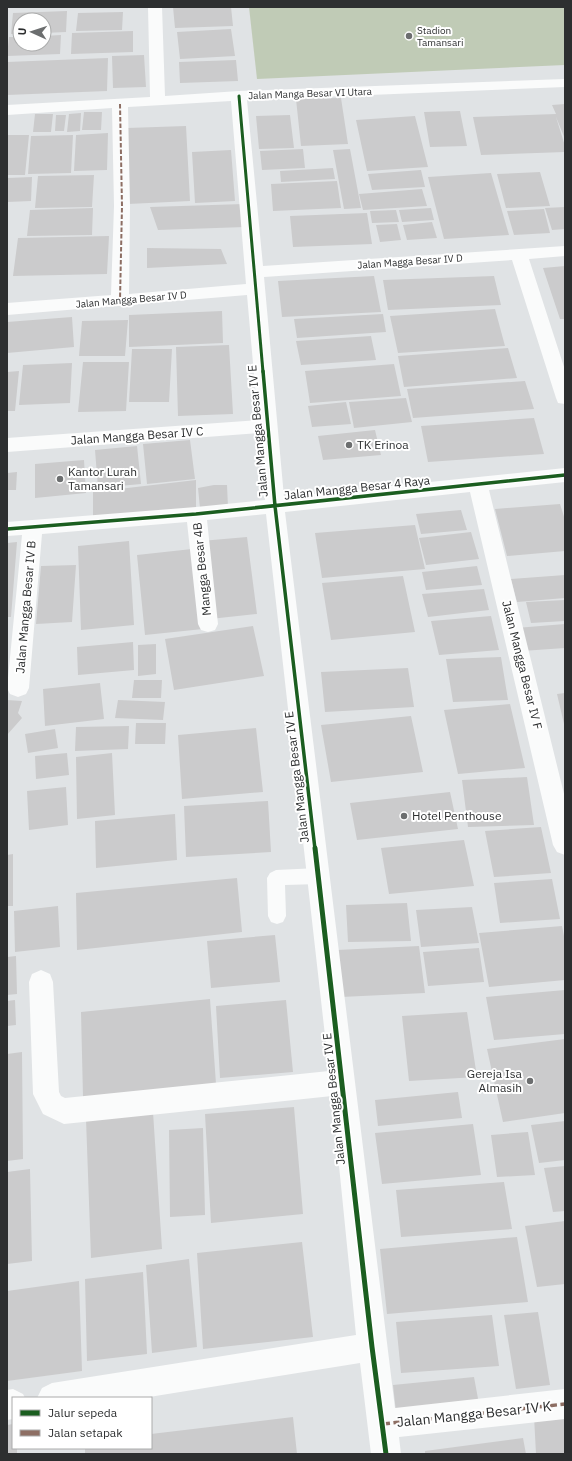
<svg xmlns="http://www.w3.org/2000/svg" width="572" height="1461" font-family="'IBM Plex Sans',sans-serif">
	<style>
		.green { fill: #c0cbb6 }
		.building { fill: #cbcbcc }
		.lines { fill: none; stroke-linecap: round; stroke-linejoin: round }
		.lane { fill: #fafbfb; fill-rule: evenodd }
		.street { fill: #fafbfb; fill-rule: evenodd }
		.quiet-far1 { stroke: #8d6e63; stroke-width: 2; stroke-dasharray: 4.5 2; stroke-linecap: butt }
		.quiet { stroke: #8d6e63; stroke-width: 3.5; stroke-dasharray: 7 3.5; stroke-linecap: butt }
		.cycleway-far2-casing { stroke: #fff; stroke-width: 5 }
		.cycleway-far1-casing { stroke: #fff; stroke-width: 6 }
		.cycleway-casing { stroke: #fff; stroke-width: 8 }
		.cycleway-far2 { stroke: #1b5e20; stroke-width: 3 }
		.cycleway-far1 { stroke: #1b5e20; stroke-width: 3.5 }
		.cycleway { stroke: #1b5e20; stroke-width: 5 }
		.poi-dot { fill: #6c6e6f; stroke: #fff; stroke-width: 1.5 }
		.labels { text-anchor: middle; stroke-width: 4; stroke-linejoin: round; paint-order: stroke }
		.far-poi-label { font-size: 10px; fill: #2d2f30; stroke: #fff; text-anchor: start }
		.far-street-label { font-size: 10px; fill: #2d2f30; stroke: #fff }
		.street-label { font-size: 12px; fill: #2d2f30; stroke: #fff }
		.poi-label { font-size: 12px; fill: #2d2f30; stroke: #fff; text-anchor: start }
		.near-street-label { font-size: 14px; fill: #2d2f30; stroke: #fff }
	</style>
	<rect width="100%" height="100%" fill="#e0e3e5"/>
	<path class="green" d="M249 7H565V65L257 79Z"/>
	<path class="building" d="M173 7H231L233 26 175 28Z
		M67 11 66 32 44 33V20H20V34H11L13 13Z
		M123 12 122 30 76 31 78 13Z
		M231 29 235 56 180 59 177 32Z
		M133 31V52L71 54 72 33Z
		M61 35 60 54 7 56 9 37H20V44H44V36Z
		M144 55 146 87 113 88 112 56Z
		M108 58 107 91 7 95V62Z
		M236 60 238 81 180 83 179 62Z
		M341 98 348 144 301 146 296 99Z
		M565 104V139L556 117 565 146V152L481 155 473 117 556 114 552 105Z
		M460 111 467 146 430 147 424 112Z
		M84 112H102L101 130H82Z
		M81 113 80 131 67 132 69 114Z
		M35 114H53L51 132H33Z
		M56 115H66L64 131H55Z
		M290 115 294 148 259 149 256 116Z
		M415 116 428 167 367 171 356 120Z
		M186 126 190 201 128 204 127 128Z
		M108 133 107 170 74 171 76 135Z
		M7 135H29L25 175H7Z
		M73 135 71 173 28 174 31 136Z
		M303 149 305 168 262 170 260 151Z
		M350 149 361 208 344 209 333 150Z
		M231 150 235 201 195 203 192 152Z
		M333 168 335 179 281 182 280 171Z
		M421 170 425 187 372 190 368 174Z
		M540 172 550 206 506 208 497 174Z
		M491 173 509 235 444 239 428 177Z
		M94 175 92 207 35 208 38 176Z
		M32 177 31 201 7 202V178Z
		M337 181 341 208 273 211 271 184Z
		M422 189 427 206 363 210 359 194Z
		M244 204 245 227 158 230 150 207Z
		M565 207V229L552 230 545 208Z
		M93 208 92 235 27 236 30 210Z
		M431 208 434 220 402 222 399 210Z
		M544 209 550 233 514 235 507 211Z
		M396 210 399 222 372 223 370 211Z
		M367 213 372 244 293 247 290 216Z
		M432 222 437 238 407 240 403 225Z
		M397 224 401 240 380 242 376 225Z
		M109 236 107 274 13 276 18 238Z
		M147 248 221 249 227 264 147 268Z
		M565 266V319H560L543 268Z
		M374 276 381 312 282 317 278 281Z
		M494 276 501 305 388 310 383 280Z
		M495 309 505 346 398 353 390 316Z
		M222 311 223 343 129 347V315Z
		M383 314 386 332 297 338 294 319Z
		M72 317 74 347 7 353V322Z
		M128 320 125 356H79L82 321Z
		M371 336 376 360 301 365 296 341Z
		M229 345 233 414 178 416 176 347Z
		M508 348 517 378 404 387 398 356Z
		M132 349H172L169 402H129Z
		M83 362H129L126 411 78 412Z
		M72 363 70 403 19 405 23 365Z
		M394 364 401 396 310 403 305 371Z
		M19 371 15 411H7V372Z
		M525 381 534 409 413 418 407 389Z
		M406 398 412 422 354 428 349 402Z
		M346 402 351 424 312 427 308 406Z
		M534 418 544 454 428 462 421 426Z
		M375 430 381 455 323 460 318 436Z
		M190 440 195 479 147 484 143 444Z
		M137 446 141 484 98 488 95 450Z
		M84 460 86 493 35 498V464Z
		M17 472 16 490H7V473Z
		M196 480V508L93 518V492Z
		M214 485H227L228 507 200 508 198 488Z
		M560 504 565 520V551L507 556 495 509Z
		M461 510 467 530 421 534 416 514Z
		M415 525 425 569 322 578 315 533Z
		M471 532 479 559 426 565 419 538Z
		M247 537 257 614 210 619 201 541Z
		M129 541 134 625 81 630 78 546Z
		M17 542 11 617H7V543Z
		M192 549 203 629 145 635 137 555Z
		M76 565 72 622 36 624 41 566Z
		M477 566 482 585 426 590 422 572Z
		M565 575V598L517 602 511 579Z
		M403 576 415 632 331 640 322 583Z
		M484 589 489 610 428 617 422 594Z
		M565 600V621L531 623 526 602Z
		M491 616 499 650 439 655 431 621Z
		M565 624V648L522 651 516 628Z
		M253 626 264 676 174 690 165 639Z
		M133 642 134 670 78 675 77 647Z
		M156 644V674L138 676V645Z
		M501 657 508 700 453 702 446 659Z
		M408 668 414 707 325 712 321 672Z
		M134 680H162L161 698H132Z
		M100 683 104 719 45 726 43 689Z
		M565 693V724H564L557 694Z
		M7 700 22 701 18 713 22 718 7 735Z
		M118 700 165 702 163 720 115 718Z
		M510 704 525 768 458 774 444 710Z
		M411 716 423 772 331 782 321 725Z
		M136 723H166L165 744H135Z
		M129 726 128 749 75 751 76 727Z
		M256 728 263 792 182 799 178 735Z
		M55 729 58 748 28 753 25 734Z
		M67 753 69 775 36 779 35 756Z
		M112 753 115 815 77 819 76 757Z
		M527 777 534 825 468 827 462 780Z
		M66 787 68 825 29 830 27 791Z
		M450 792 458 829 357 840 350 803Z
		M268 801 271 852 186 857 184 806Z
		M175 814 177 860 96 868 95 821Z
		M541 827 551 873 494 877 485 831Z
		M464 840 474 886 389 894 381 848Z
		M13 854V906H7V855Z
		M237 878 242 932 77 950 76 893Z
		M552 879 560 919 500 923 494 883Z
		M407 903 411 941 348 942 346 905Z
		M58 906 60 947 15 952 14 911Z
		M472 907 479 943 421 947 416 910Z
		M562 926 565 941V980L489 987 479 933Z
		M275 935 280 982 211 988 207 941Z
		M419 946 425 993 341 997 337 950Z
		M479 948 484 982 428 986 423 952Z
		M16 956 17 994 7 995V957Z
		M565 990V1034L494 1040 486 997Z
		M210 999 216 1084 83 1097 81 1012Z
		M15 1000 16 1025 7 1026V1001Z
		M286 1000 293 1072 220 1078 216 1006Z
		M467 1012 477 1077 409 1081 402 1016Z
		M565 1039V1113L503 1122 487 1049Z
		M22 1052 23 1159 7 1161V1054Z
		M458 1092 462 1118 378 1126 375 1100Z
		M294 1107 303 1214 211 1223 205 1114Z
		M153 1112 162 1249 91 1258 86 1119Z
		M565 1121V1160L539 1163 531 1125Z
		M473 1124 481 1175 382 1184 375 1133Z
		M203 1128 205 1215 170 1217 169 1130Z
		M528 1132 535 1175 497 1177 491 1135Z
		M565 1166V1211L553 1212 544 1168Z
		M30 1169 32 1261 7 1264V1172Z
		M504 1182 512 1229 401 1237 396 1190Z
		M565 1221V1284L537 1287 525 1226Z
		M517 1237 528 1302 387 1314 380 1249Z
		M302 1242 313 1337 203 1349 197 1253Z
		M189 1259 197 1347 152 1353 146 1265Z
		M143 1272 147 1354 87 1361 85 1279Z
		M79 1281 82 1371 7 1381V1291Z
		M538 1312 550 1385 516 1389 504 1315Z
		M492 1315 499 1366 401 1373 396 1322Z
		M474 1377 479 1404 396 1412 393 1385Z
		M534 1416 565 1417V1454H536Z
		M293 1417 297 1454H85V1448H151V1434Z
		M13 1424V1448H17V1454H7V1425Z
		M523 1438 526 1454H425V1451Z"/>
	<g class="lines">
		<path class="lane" d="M319 868 325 871 328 876 325 881 319 884 285 885 286 916 283 922 277 924 271 922 268 916 267 878 270 873 276 870Z"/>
		<path class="street" d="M148 7H162L165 96 239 91 565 79V87L247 100 263 266 565 246V256L529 259 565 370V404L558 403 556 398 512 260 264 277 284 497 565 468V482L489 490 565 798V855L557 852 553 845 470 492 285 512 395 1408 565 1389V1419L399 1437 401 1454H371L360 1363 143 1398H37L42 1388 52 1383 356 1335 332 1096 64 1124 43 1114 33 1094 29 982 32 974 41 970 50 974 53 982 59 1092 61 1096 65 1098 329 1071 266 514 207 520 218 624 215 630 208 632 201 630 198 624 187 522 42 534 29 688 26 694 18 697 10 694 7 688 22 535 7 536V522L196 507 265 500 259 433 7 452V438L258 420 247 295 7 315V303L111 295 114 206 112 108 7 115V105L150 97ZM231 101 246 284 129 294 130 206 128 107Z
			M13 1389 23 1394 25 1398H13V1419L7 1420V1390Z"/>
		<path class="quiet-far1" d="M120 104 122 206 120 300"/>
		<path class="quiet" d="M383 1424 565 1404"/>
		<g class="cycleway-far2-casing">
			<path id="cycleway-far2" d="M239 96 263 372"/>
		</g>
		<g class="cycleway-far1-casing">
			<path id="cycleway-far1" d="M263 371 275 506 315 849
				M7 529 196 514 565 475"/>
		</g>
		<g class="cycleway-casing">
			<path id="cycleway" d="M315 848 372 1347 386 1454"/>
		</g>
		<use href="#cycleway-far2" class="cycleway-far2"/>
		<use href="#cycleway-far1" class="cycleway-far1"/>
		<use href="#cycleway" class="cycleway"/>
	</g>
	<g class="poi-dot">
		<circle cx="409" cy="36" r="4"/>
		<circle cx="349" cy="445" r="4"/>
		<circle cx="60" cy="479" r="4"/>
		<circle cx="404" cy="816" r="4"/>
		<circle cx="530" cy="1081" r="4"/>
	</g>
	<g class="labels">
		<g class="far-poi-label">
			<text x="417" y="34">Stadion<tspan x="417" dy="12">Tamansari</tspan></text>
		</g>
		<g class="far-street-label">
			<text transform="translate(310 93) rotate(-2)" y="4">Jalan Manga Besar VI Utara</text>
			<text transform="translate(410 261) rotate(-4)" y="4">Jalan Magga Besar IV D</text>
			<text transform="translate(131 299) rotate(-5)" y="4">Jalan Mangga Besar IV D</text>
		</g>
		<g class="street-label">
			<text transform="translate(258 431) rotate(-95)" y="4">Jalan Mangga Besar IV E</text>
			<text transform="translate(137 436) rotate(-4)" y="4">Jalan Mangga Besar IV C</text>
			<text transform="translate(357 488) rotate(-6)" y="4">Jalan Mangga Besar 4 Raya</text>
			<text transform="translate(202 569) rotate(-96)" y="4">Mangga Besar 4B</text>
			<text transform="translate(26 607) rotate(-85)" y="4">Jalan Mangga Besar IV B</text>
			<text transform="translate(522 665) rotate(76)" y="4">Jalan Mangga Besar IV F</text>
			<text transform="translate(297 777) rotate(-97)" y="4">Jalan Mangga Besar IV E</text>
			<text transform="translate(334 1099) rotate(-96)" y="4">Jalan Mangga Besar IV E</text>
		</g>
		<g class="poi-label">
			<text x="357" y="449">TK Erinoa</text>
			<text x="68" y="476">Kantor Lurah<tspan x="68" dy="14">Tamansari</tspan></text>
			<text x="412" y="820">Hotel Penthouse</text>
			<text x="522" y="1078" text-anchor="end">Gereja Isa<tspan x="522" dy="14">Almasih</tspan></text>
		</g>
		<g class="near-street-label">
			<text transform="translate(474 1414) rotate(-6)" y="5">Jalan Mangga Besar IV K</text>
		</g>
	</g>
	<rect width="572" height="1461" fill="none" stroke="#2d2f30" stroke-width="16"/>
	<rect x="12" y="1397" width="140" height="52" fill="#ffffff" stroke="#abacac"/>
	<rect x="20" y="1410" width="20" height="6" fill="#1b5e20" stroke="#abacac"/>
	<text x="48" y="1417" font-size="12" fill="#2d2f30">Jalur sepeda</text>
	<rect x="20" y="1430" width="20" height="6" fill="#8d6e63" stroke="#abacac"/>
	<text x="48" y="1437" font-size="12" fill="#2d2f30">Jalan setapak</text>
	<g transform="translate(32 32) rotate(273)"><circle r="19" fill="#ffffff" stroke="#abacac"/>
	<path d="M0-3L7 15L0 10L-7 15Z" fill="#6c6e6f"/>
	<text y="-6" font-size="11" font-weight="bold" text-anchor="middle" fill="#2d2f30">U</text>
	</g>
</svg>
